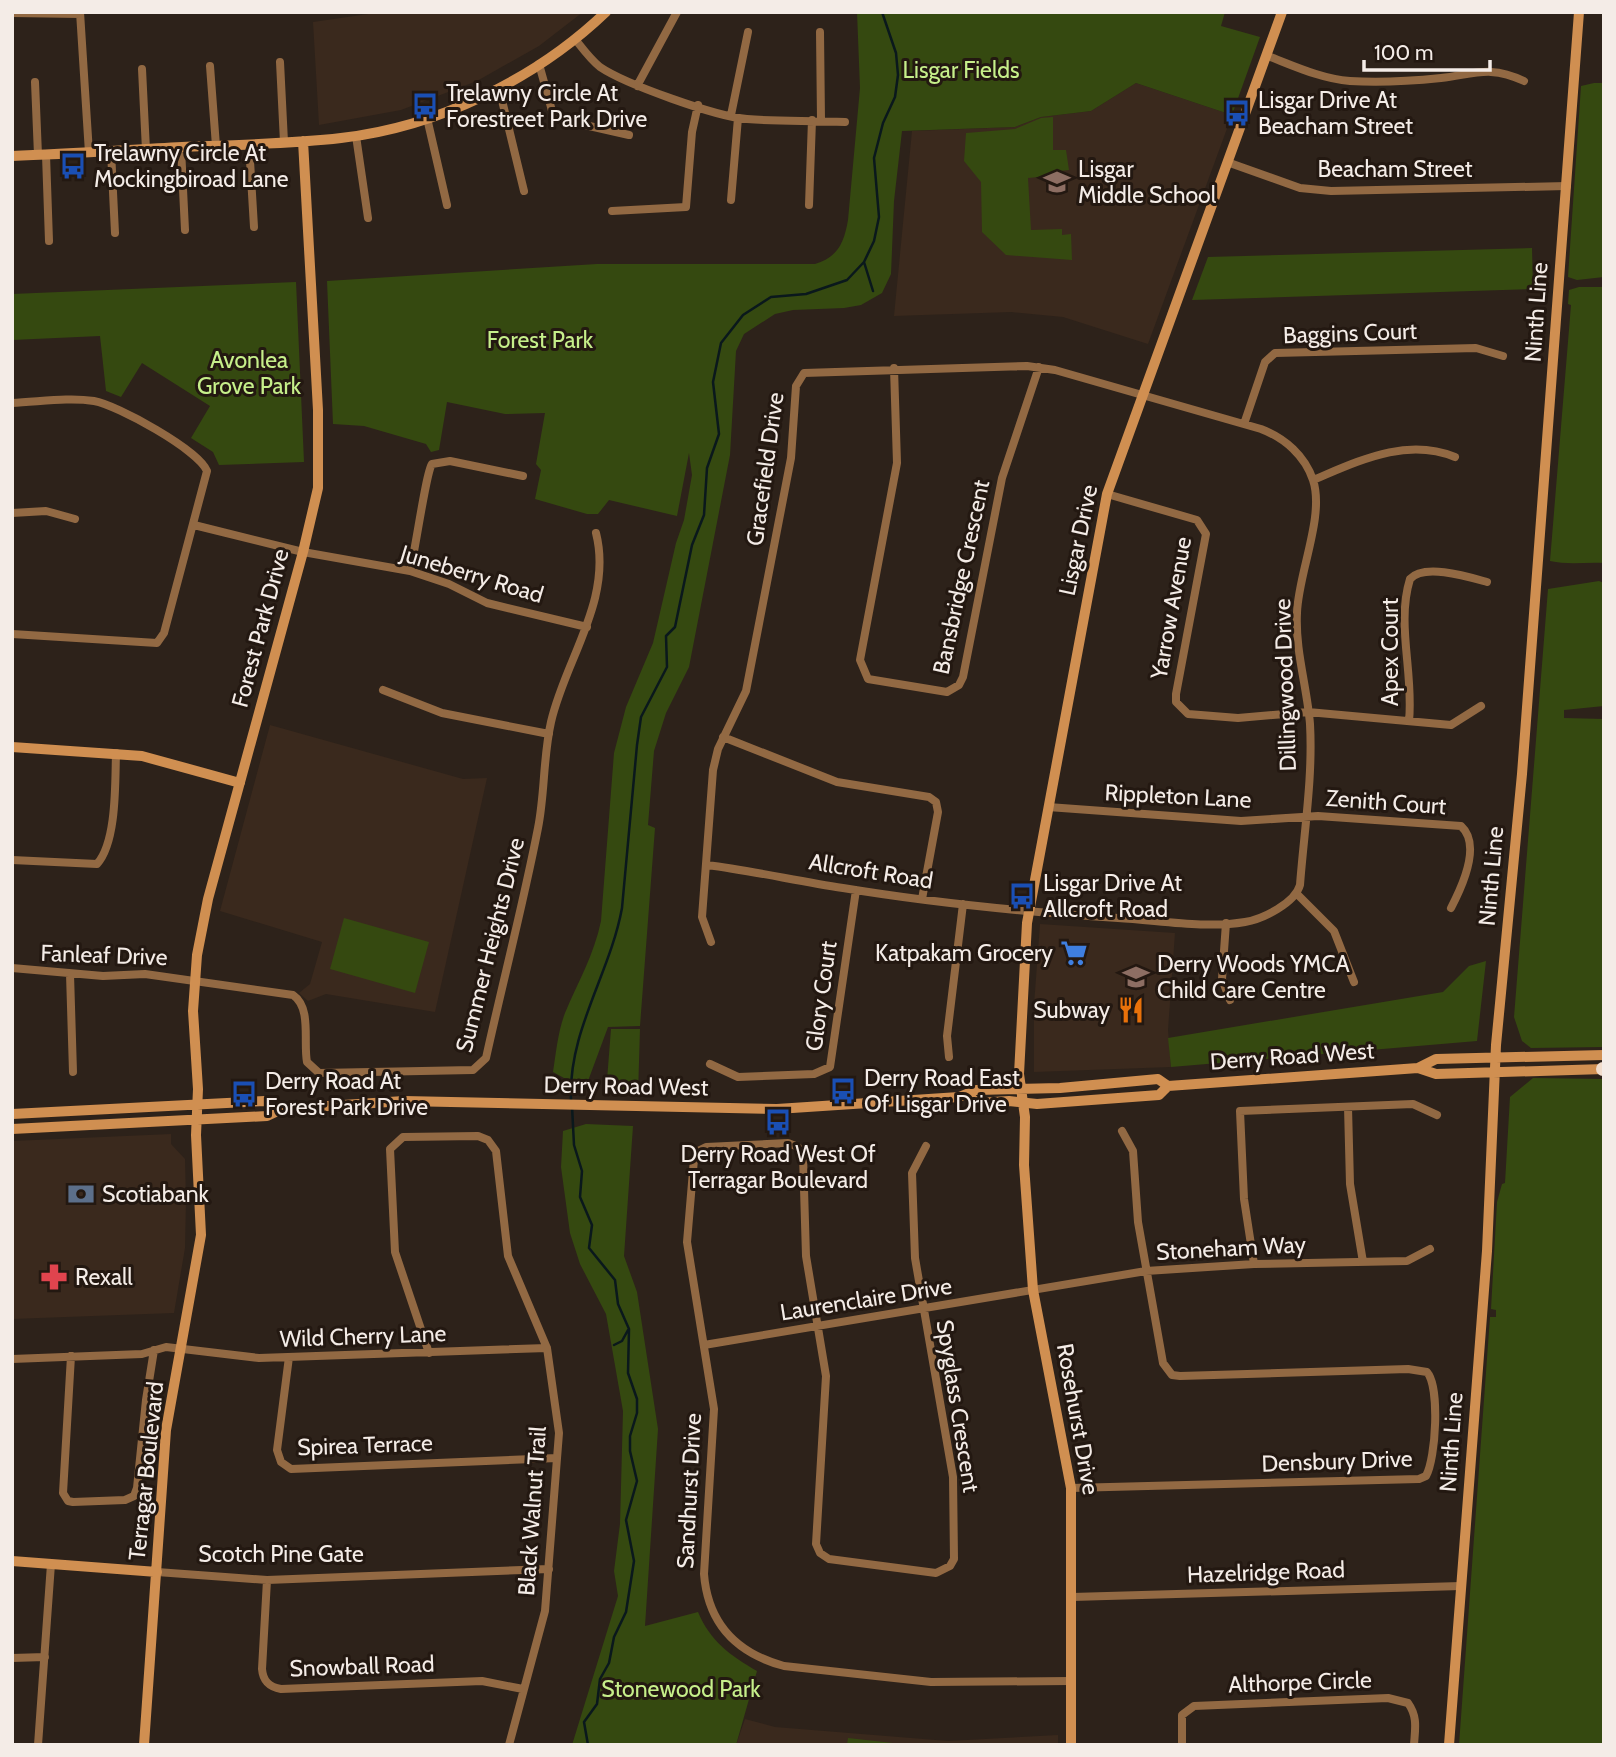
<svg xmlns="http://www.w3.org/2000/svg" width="1616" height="1757" font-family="Cabin,sans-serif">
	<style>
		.built { fill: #3a291d }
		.green { fill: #354910 }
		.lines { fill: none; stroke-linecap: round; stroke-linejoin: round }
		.stream { stroke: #0a181c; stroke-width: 2.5 }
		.street { stroke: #926943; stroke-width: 8 }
		.secondary { stroke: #d08f51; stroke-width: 10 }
		.highway { stroke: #f2ddcc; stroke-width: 14 }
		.labels { text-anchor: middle; stroke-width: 6; stroke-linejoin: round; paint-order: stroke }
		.park-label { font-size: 23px; fill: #c6ef8a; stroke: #231811 }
		.poi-label { font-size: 23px; fill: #f4ece7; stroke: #231811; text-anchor: start }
		.street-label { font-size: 23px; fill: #f4ece7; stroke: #231811 }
	</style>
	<rect width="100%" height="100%" fill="#2d221a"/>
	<path class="built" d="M382 12H583L539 46 477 81 401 110 319 125 313 22Z
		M1136 83 1232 115 1148 344 1063 317 1011 312 894 316 912 131 1015 127 1041 117 1091 111Z
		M270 725 463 779 487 778 435 1012 326 994 308 1001 299 993 310 984 322 942 220 911Z
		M1040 924 1175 933 1168 1030 1171 1067 1034 1072V1005Z
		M171 1134V1144L185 1159 186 1200 185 1248 174 1313 12 1319V1141Z
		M745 1719 775 1727 948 1741 1058 1735V1745H736Z"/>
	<path class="green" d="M857 12H1225L1221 26 1260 37 1232 115 1136 83 1091 111 1041 117 1015 127 902 131 894 201 891 274 882 293 861 305 844 308 793 310 775 314 744 334 736 351 730 455 689 667 666 713 654 751 648 825 655 828 640 1026 608 1027 588 1081 564 1078 553 1072C556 1053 558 1031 565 1013 578 982 594 955 601 921L614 753 626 707 653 643 676 543 684 520 692 475 689 453 677 516 609 500 598 514H587L535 499 541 470 536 464 545 413 505 414 447 402 439 450 431 452 426 444 364 426 333 424 327 281 597 264H815C838 257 844 243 848 220L860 88Z
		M1594 83H1604V277L1577 280 1568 277 1581 86Z
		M1053 117V150H1066L1069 170 1060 171V175L1028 178 1031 230 1062 229V235L1071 234 1072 260 1006 255 982 232 981 182 964 161 966 133 1015 129 1041 118Z
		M1532 248 1533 289 1192 300 1208 257Z
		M296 282 304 462 219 465 213 452 191 438 210 406 142 363 121 397 106 391 100 336 12 340V294Z
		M1579 287H1604V563C1585 562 1568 565 1550 561L1571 305 1568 304 1569 290Z
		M1599 581 1604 583V706L1564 710V718L1604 719V1047L1531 1048 1522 1041 1514 1017 1548 589Z
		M344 918 429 942 415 993 330 969Z
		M1486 961 1477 1041 1171 1067 1168 1038 1443 992 1469 966Z
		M611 1029H640L638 1095 606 1093Z
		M1533 1078 1604 1079V1745H1459L1490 1317H1496V1310L1491 1309 1497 1202 1502 1184 1505 1183 1510 1097Z
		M586 1124 633 1126 624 1256 637 1292 658 1429 645 1626 698 1612C710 1641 731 1656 757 1671L736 1745H572L618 1596 614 1571 620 1524 623 1411 606 1314 580 1264 570 1233 561 1167 563 1131Z
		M848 1738 893 1743V1745H847Z"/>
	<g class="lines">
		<path class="stream" d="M864 262 873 291
			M571 1100C568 1031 610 974 622 908L637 745 641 717 667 667 666 636 675 627 692 545 704 515 707 468 719 434 713 382 721 343 743 315 771 297 806 294 847 280 864 262 874 241 879 217 874 158 883 123 895 97 898 75 896 53 882 12
			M572 1106 574 1145 582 1171 580 1197 592 1225 589 1248 615 1280 618 1304 629 1329 628 1373 637 1399V1413L630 1436V1451L637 1481 626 1520 634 1561 626 1612 614 1637 609 1663 600 1679 597 1704 584 1722 588 1745
			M614 1345 622 1341 628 1330"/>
		<path class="street" d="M80 12 89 153
			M12 13 80 14
			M820 32 821 120
			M575 39C583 49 590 59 600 67 625 84 717 117 747 119 780 122 812 120 845 122
			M1268 56C1294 66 1322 79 1350 81 1379 83 1412 81 1441 78 1475 74 1490 65 1524 81
			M280 62 284 142
			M539 64 554 118 629 135
			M210 66 216 146
			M142 69 146 150
			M35 82 38 155
			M637 86 677 12
			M499 88 524 191
			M731 115 748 32
			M427 118 447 205
			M356 136 368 218
			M249 144 254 227
			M181 148 185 230
			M111 151 115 233
			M46 155 49 241
			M1227 162 1300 188 1331 191 1567 186
			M731 200 738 118
			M809 205 812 120
			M612 211 686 207 692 132 698 105
			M894 368 897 463 860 660 868 679 947 692 959 685 963 677 1002 478 1039 367
			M12 403C39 402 68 397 94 401 117 405 199 450 207 471L164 633 157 643 12 634
			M1244 424 1265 362 1275 353 1476 348 1503 356
			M1313 480C1359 461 1406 437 1455 457
			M1107 494 1197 520 1206 534 1176 694V702L1188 714 1238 718 1308 712 1451 725 1481 706
			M12 513 46 511 75 519
			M194 525 303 552 410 571 449 584 487 603 587 627
			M410 571C415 553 426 472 432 464L450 461 523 476
			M383 690 442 713 549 734
			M1409 721C1414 674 1396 624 1410 579 1424 563 1469 577 1487 582
			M723 737 837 782 929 797 936 802 938 812 922 899
			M1048 807 1241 821 1318 816 1461 826C1482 845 1462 887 1451 908
			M12 860 97 864C117 842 115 782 116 753
			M707 865C753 871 797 881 843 888 934 903 1026 912 1118 918 1158 920 1205 929 1245 922 1263 919 1295 903 1300 885 1304 832 1313 777 1310 724 1307 687 1295 650 1297 613 1298 574 1325 516 1313 480 1305 456 1285 438 1261 429L1055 370 1027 366 804 373 796 386 791 458 746 691 718 749 713 770 702 917 711 942
			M1297 894 1334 931 1354 982
			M1226 923 1222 979 1230 1000
			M12 968 103 976 145 974 293 995C312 1008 303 1042 307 1062L319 1073 473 1070 486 1058C503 981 523 905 538 828 545 793 543 757 551 722 565 660 613 600 596 533
			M70 974 73 1072
			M949 1057 947 1036 963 904
			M710 1064 738 1077 814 1074 830 1067 856 890
			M1348 1107 1350 1184 1363 1262
			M926 1146 912 1173 915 1258 953 1477 954 1559 950 1566 936 1573 829 1559 820 1553 816 1544 826 1376 806 1256 803 1155 798 1147 788 1143 706 1147 698 1151 694 1159 687 1242 714 1409 704 1574C708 1624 736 1653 784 1666L931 1682 1070 1681
			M1254 1264 1244 1199 1240 1111 1413 1104 1437 1115
			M704 1345 1146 1271 1254 1264 1407 1261 1430 1249
			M429 1353 395 1252 390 1149 403 1137 478 1136 488 1140 496 1151 508 1256 547 1348 559 1433 545 1611 509 1745
			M71 1356 63 1493 68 1501 73 1502 125 1500 134 1496 137 1488 146 1400 154 1350
			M289 1357 277 1450 281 1462 291 1469 557 1458
			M12 1359 142 1354 166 1347 259 1358 547 1348
			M1071 1488 1419 1479 1426 1476C1436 1458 1440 1387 1427 1372L1408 1369 1180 1376 1172 1375 1163 1363 1138 1222 1133 1151 1122 1131
			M157 1572 267 1580 549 1569
			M267 1580 262 1669C263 1681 269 1687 281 1689L482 1681 523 1689
			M1072 1597 1461 1586
			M12 1658 45 1657
			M38 1745 51 1564
			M1182 1745V1715L1194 1706 1388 1698 1408 1703C1418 1717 1415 1729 1414 1745"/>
		<path class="secondary" d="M12 156C69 154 125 150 182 147 235 145 289 144 341 138 438 127 536 79 606 12
			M12 747 142 756 240 783
			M1418 1068 1436 1074 1604 1069
			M968 1096 978 1103 1009 1101 1037 1104 1159 1095 1168 1086
			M12 1114 265 1101 282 1109
			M12 1129 267 1116 282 1109 404 1101 777 1109 959 1097 976 1090 1060 1088 1158 1079 1168 1086 1418 1068 1436 1059 1604 1055
			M12 1561 157 1572
			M144 1745 166 1430 201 1235 196 1135 198 1089 193 1011 197 955 208 899 303 552 318 488V410L303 141
			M1071 1745V1488L1033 1290 1024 1165 1025 1117 1019 1074 1027 923 1107 494 1282 12
			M1449 1745 1487 1251 1496 1045 1522 774 1579 12"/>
		<path class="highway" d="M1603 1069H1604"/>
	</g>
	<defs>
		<g id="bus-bare" transform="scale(2.1)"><path d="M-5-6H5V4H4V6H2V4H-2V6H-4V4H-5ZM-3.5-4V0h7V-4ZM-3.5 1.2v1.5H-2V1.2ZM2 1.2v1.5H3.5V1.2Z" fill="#1a4fb4" stroke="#231811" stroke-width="2.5" paint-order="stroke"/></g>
		<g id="school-bare" transform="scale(2.1)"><path d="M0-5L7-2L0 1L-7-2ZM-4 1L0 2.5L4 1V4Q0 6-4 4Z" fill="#8d6e63" stroke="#231811" stroke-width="2.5" paint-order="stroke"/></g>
		<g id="supermarket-bare" transform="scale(2.1)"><path d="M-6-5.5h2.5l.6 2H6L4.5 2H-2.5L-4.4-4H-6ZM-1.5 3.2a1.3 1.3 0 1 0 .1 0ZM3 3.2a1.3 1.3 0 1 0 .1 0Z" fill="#3f7fe0" stroke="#231811" stroke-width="2.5" paint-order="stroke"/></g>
		<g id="restaurant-bare" transform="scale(2.1)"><path d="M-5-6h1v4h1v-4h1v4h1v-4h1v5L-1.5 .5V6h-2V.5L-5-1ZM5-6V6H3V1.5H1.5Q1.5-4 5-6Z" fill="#e8710a" stroke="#231811" stroke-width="2.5" paint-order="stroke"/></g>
		<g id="bank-bare" transform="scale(2.1)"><path d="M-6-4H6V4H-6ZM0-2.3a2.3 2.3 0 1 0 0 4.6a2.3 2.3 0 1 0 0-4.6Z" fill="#5c6f8a" stroke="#231811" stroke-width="2.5" paint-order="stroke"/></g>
		<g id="pharmacy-bare" transform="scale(2.1)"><path d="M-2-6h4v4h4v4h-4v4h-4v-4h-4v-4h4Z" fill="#e0444e" stroke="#231811" stroke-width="2.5" paint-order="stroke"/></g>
	</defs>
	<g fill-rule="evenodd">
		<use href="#bus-bare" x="425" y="106"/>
		<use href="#bus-bare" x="1237" y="113"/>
		<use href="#bus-bare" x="73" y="166"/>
		<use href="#school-bare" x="1057" y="182"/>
		<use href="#bus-bare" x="1022" y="896"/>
		<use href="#supermarket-bare" x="1074" y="953"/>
		<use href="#school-bare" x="1136" y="977"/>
		<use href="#restaurant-bare" x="1131" y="1010"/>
		<use href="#bus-bare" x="843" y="1091"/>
		<use href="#bus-bare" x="244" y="1094"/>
		<use href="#bus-bare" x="778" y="1122"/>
		<use href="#bank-bare" x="81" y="1194"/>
		<use href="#pharmacy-bare" x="54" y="1277"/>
	</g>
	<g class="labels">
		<g class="park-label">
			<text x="961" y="78">Lisgar Fields</text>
			<text x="540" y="348">Forest Park</text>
			<text x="249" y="368">Avonlea<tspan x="249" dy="26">Grove Park</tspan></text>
			<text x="681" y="1697">Stonewood Park</text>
		</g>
		<g class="poi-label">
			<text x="446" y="101">Trelawny Circle At<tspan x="446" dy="26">Forestreet Park Drive</tspan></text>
			<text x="1258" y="108">Lisgar Drive At<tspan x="1258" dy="26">Beacham Street</tspan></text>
			<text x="94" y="161">Trelawny Circle At<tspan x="94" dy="26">Mockingbiroad Lane</tspan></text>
			<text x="1078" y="177">Lisgar<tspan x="1078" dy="26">Middle School</tspan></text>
			<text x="1043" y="891">Lisgar Drive At<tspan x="1043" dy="26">Allcroft Road</tspan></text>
			<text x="1053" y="961" text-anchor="end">Katpakam Grocery</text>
			<text x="1157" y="972">Derry Woods YMCA<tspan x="1157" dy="26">Child Care Centre</tspan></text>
			<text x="1110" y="1018" text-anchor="end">Subway</text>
			<text x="864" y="1086">Derry Road East<tspan x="864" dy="26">Of Lisgar Drive</tspan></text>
			<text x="265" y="1089">Derry Road At<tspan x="265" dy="26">Forest Park Drive</tspan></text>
			<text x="778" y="1162" text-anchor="middle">Derry Road West Of<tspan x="778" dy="26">Terragar Boulevard</tspan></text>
			<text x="102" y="1202">Scotiabank</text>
			<text x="75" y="1285">Rexall</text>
		</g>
		<g class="street-label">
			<text x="1395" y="177">Beacham Street</text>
			<text transform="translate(1536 312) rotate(-86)" y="8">Ninth Line</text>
			<text transform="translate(1350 333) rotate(-2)" y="8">Baggins Court</text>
			<text transform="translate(765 469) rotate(-82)" y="8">Gracefield Drive</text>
			<text transform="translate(1078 540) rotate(-78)" y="8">Lisgar Drive</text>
			<text transform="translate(472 574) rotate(17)" y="8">Juneberry Road</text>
			<text transform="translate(961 577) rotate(-78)" y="8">Bansbridge Crescent</text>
			<text transform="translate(1171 608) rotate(-80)" y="8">Yarrow Avenue</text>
			<text transform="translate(260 628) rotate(-75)" y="8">Forest Park Drive</text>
			<text transform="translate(1390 652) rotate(-90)" y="8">Apex Court</text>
			<text transform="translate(1285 685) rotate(-92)" y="8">Dillingwood Drive</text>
			<text transform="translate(1178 796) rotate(3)" y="8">Rippleton Lane</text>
			<text transform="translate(1386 802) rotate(4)" y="8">Zenith Court</text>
			<text transform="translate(871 871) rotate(9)" y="8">Allcroft Road</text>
			<text transform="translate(1491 876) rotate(-85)" y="8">Ninth Line</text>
			<text transform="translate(490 945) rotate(-76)" y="8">Summer Heights Drive</text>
			<text transform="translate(104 955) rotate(2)" y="8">Fanleaf Drive</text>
			<text transform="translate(821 996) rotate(-82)" y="8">Glory Court</text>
			<text transform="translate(1292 1056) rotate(-4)" y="8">Derry Road West</text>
			<text transform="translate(626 1086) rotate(1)" y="8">Derry Road West</text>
			<text transform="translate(1231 1248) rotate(-3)" y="8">Stoneham Way</text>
			<text transform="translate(866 1299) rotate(-9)" y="8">Laurenclaire Drive</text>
			<text transform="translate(363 1336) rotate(-2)" y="8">Wild Cherry Lane</text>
			<text transform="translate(958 1406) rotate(81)" y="8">Spyglass Crescent</text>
			<text transform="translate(1078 1419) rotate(80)" y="8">Rosehurst Drive</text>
			<text transform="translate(1451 1442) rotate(-86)" y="8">Ninth Line</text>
			<text transform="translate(365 1445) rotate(-2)" y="8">Spirea Terrace</text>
			<text transform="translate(1337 1461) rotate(-2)" y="8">Densbury Drive</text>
			<text transform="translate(146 1471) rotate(-84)" y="8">Terragar Boulevard</text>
			<text transform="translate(689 1491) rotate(-87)" y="8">Sandhurst Drive</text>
			<text transform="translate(532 1511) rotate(-86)" y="8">Black Walnut Trail</text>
			<text x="281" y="1562">Scotch Pine Gate</text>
			<text transform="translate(1266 1572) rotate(-2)" y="8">Hazelridge Road</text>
			<text transform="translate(362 1666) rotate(-2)" y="8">Snowball Road</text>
			<text transform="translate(1300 1682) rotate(-2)" y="8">Althorpe Circle</text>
		</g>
	</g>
	<rect width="1616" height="1757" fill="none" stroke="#f4ece7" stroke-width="28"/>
	<path d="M1364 60v10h126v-10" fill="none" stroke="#f4ece7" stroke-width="3.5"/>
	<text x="1374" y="60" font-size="21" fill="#f4ece7" stroke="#231811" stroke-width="5" paint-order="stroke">100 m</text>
</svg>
